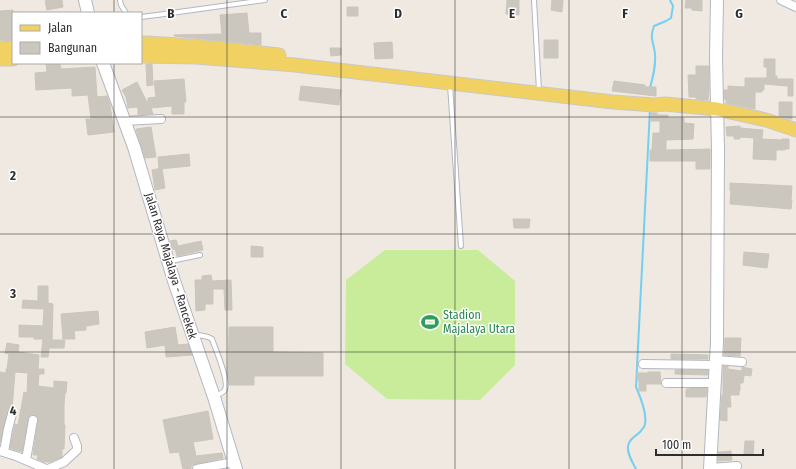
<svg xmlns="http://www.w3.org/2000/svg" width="796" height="469" font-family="'Fira Sans Condensed',sans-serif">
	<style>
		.pitch { fill: #c9ec9a }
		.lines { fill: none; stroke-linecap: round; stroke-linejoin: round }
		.stream { stroke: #75cff0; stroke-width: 2 }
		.building { fill: #cbc7bf; stroke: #cbc5ba }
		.lane-casing { stroke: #b4b7c1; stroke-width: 6 }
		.street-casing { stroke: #b4b7c1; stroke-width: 10 }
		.secondary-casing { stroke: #b4b7c1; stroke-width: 14 }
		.primary-casing { stroke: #c9c9c9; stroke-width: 15 }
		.lane { stroke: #fff; stroke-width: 4 }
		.street { stroke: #fff; stroke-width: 8 }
		.secondary { stroke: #fff; stroke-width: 12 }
		.primary { stroke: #f2d163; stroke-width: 13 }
		.grid { fill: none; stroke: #2e2e2e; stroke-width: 1; stroke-opacity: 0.55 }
		.labels { text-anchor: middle; stroke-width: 3; stroke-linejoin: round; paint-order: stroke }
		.street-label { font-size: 12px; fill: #2e2e2e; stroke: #fff }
		.leisure-label { font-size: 12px; fill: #27864d; stroke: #fff; text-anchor: start }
		.grid-label { font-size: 13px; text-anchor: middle; font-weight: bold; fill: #2e2e2e; stroke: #fff; stroke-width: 3; stroke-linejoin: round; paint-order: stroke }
	</style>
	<rect width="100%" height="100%" fill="#efe9e1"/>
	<path class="pitch" d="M385 250H478L515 281V365L480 400 387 399 345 364 346 280Z"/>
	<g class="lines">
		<path class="stream" d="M650 88C653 77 656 66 655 54 654 42 649 39 654 26L666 21 671 18 673 6 670 0
			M636 469C632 462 625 450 629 443 631 438 637 435 640 432 642 429 645 427 645 424 647 414 640 396 636 387L650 109"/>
	</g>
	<path class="building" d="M51 0H62L63 7 47 10 45 1Z
		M507 0H519V15L506 14Z
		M552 0H563L562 12 551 10Z
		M686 0H702V11L692 10V8H685Z
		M347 7H358V16H347Z
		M13 10V41L0 40V11Z
		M247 13 249 33H261V45L174 36V35L222 34 220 15Z
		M544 40H558V58H544Z
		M392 42 393 58 375 59 374 43Z
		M330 48H341V55L331 56Z
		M764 59H775V76H777V79H793V96H788V86L764 84V90H762V92H755V109L726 103V99H724V90H728V86L745 87V78H767V67H764Z
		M60 63 61 69 95 67 97 97 107 96 110 105 114 132 88 135 86 119H91L88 95 72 96V88L36 90 35 73 47 72 46 64Z
		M146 64H152L153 85 147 86Z
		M696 66H709V90L708 100 696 99V97H689L688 75H696Z
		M184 79 186 102H184V114H172V106L151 108 153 114 138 115V108L137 107 128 108 126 97 122 90 137 82 148 104V98L156 97 154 81Z
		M614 81 645 85V87H656V96L612 91Z
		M301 86 341 90 339 105 299 100Z
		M779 102H792V119H789L779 116Z
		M651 113H657V115H668V118H684V123L694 124 693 139 666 140V150L710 149V169H696V161H650V150H652L653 133H660V121H651Z
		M740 126V128L763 130 762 139 782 140V139H789V149H785V150H776V160L753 159 754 138 740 137V139H734V136H727L726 127Z
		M151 127 156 157 145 158 136 129Z
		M189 154 190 166 159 169 158 157Z
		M162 168 165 188 155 190 152 170Z
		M730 183 792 186 791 200H792L791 209 730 204 731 191H730Z
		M513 219H530L529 228H514Z
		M176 240 178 246 201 241 203 250 177 256 175 249H172L170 241Z
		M251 246 263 247V257H251Z
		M744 252 769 254 767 268 743 265Z
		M211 275 212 281 231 280 232 310H225L224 289H213V304H205V310L196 311 195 280H202V276Z
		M38 286H48V303L53 304 52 340H65L64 348H49L48 357H41L43 339H34V337H19V325L43 326 44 309 22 308 23 300 38 301Z
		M98 311 99 324 86 326V330L74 331 75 339H63L61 314Z
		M175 327 178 345 188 344 192 355 166 357 165 345 147 348 145 332Z
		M229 327H273V352L323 353V376H254V385H229L228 377Z
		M725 338H741L740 356 724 355Z
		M7 343 19 345 18 352 39 355 38 369H44V374H39L38 386 54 388V381L67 382 66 393H65L64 405V425H65L64 449H62V457L50 462H44L37 459 38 455H33L38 421V418L34 415H31L28 419 22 452 10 448 15 424 18 425 24 392 27 393 28 373 15 372 12 409 8 410 7 413 0 443V372L6 373V369H7L9 354 5 353Z
		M671 354 708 355V359H671Z
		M723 366H728V369L742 371V367L752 369 751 376 744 375 743 383H740V391H739V395H730L731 407H727V421L720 420 722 395H723Z
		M675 370H708V375L675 374Z
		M648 372H660L661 384H646V391H639V380H637V373H648Z
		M690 388H707L706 397H686V389H690Z
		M208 411 213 439 193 442 196 456 222 453 223 458 196 464 191 466V469H183L179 452 170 453 163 420Z
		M745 441H754L753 454H744Z
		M731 451 732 460 718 461V452Z"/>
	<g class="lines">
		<g class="lane-casing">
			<path id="lane" d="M120 0 121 5 126 13
				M534 0 539 91
				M141 17 157 15 265 0
				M450 85 461 246
				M171 261 200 255
				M194 334 208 337 212 339C215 348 231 384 224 391 222 393 218 395 216 396"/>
		</g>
		<g class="street-casing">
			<path id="street" d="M781 0 796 7
				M124 121 161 119
				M716 360 742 362
				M643 364 716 365
				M666 383H715
				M0 451 16 456 46 469
				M4 452 8 429 12 414
				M26 460 33 420
				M710 468 737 466
				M48 469 64 462 77 450V446L74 438
				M197 469 234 462"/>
		</g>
		<g class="secondary-casing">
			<path id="secondary" d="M85 0 88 13
				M103 63 134 147 174 281 214 397 236 469
				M710 469 717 342 718 150 716 57 717 0"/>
		</g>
		<g class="primary-casing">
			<path id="primary" d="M141 43C187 44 233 50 279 55
				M0 48 13 49
				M141 56 196 57 295 65 613 102 654 105 665 104 717 109 766 120 796 130
				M0 59H13"/>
		</g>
		<use href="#lane" class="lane"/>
		<use href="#street" class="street"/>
		<use href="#secondary" class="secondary"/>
		<use href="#primary" class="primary"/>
	</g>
	<path class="grid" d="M114 0V13M227 0V469M341 0V469M455 0V469M569 0V469M682 0V469M114 63V469M0 117H796M0 234H796M0 352H796"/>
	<defs>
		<g id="stadium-bare" transform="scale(1.38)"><path d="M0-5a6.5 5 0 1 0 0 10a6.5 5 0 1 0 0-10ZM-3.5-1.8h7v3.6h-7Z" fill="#2e9e5b" stroke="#fff" stroke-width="2.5" paint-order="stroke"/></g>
	</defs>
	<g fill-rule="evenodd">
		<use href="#stadium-bare" x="430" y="322"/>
	</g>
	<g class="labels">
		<g class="street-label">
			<text transform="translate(171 266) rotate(73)" y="4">Jalan Raya Majalaya - Rancekek</text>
		</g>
		<g class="leisure-label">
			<text x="443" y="319">Stadion<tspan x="443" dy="14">Majalaya Utara</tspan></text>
		</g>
	</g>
	<g class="grid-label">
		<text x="171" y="18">B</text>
		<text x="284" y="18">C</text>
		<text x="398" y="18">D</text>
		<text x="512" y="18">E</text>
		<text x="625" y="18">F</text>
		<text x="739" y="18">G</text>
		<text x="13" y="180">2</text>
		<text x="13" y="298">3</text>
		<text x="13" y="415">4</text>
	</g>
	<rect x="12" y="12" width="130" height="52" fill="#ffffff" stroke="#ababab"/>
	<rect x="20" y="25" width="20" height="6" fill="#f2d163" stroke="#ababab"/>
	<text x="48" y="32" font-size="12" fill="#2e2e2e">Jalan</text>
	<rect x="20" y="42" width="20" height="12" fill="#cbc7bf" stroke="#ababab"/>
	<text x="48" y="52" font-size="12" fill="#2e2e2e">Bangunan</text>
	<path d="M656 449v6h107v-6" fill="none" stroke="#2e2e2e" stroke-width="2"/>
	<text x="662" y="449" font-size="12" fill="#2e2e2e" stroke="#ffffff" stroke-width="3" paint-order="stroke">100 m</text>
</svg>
